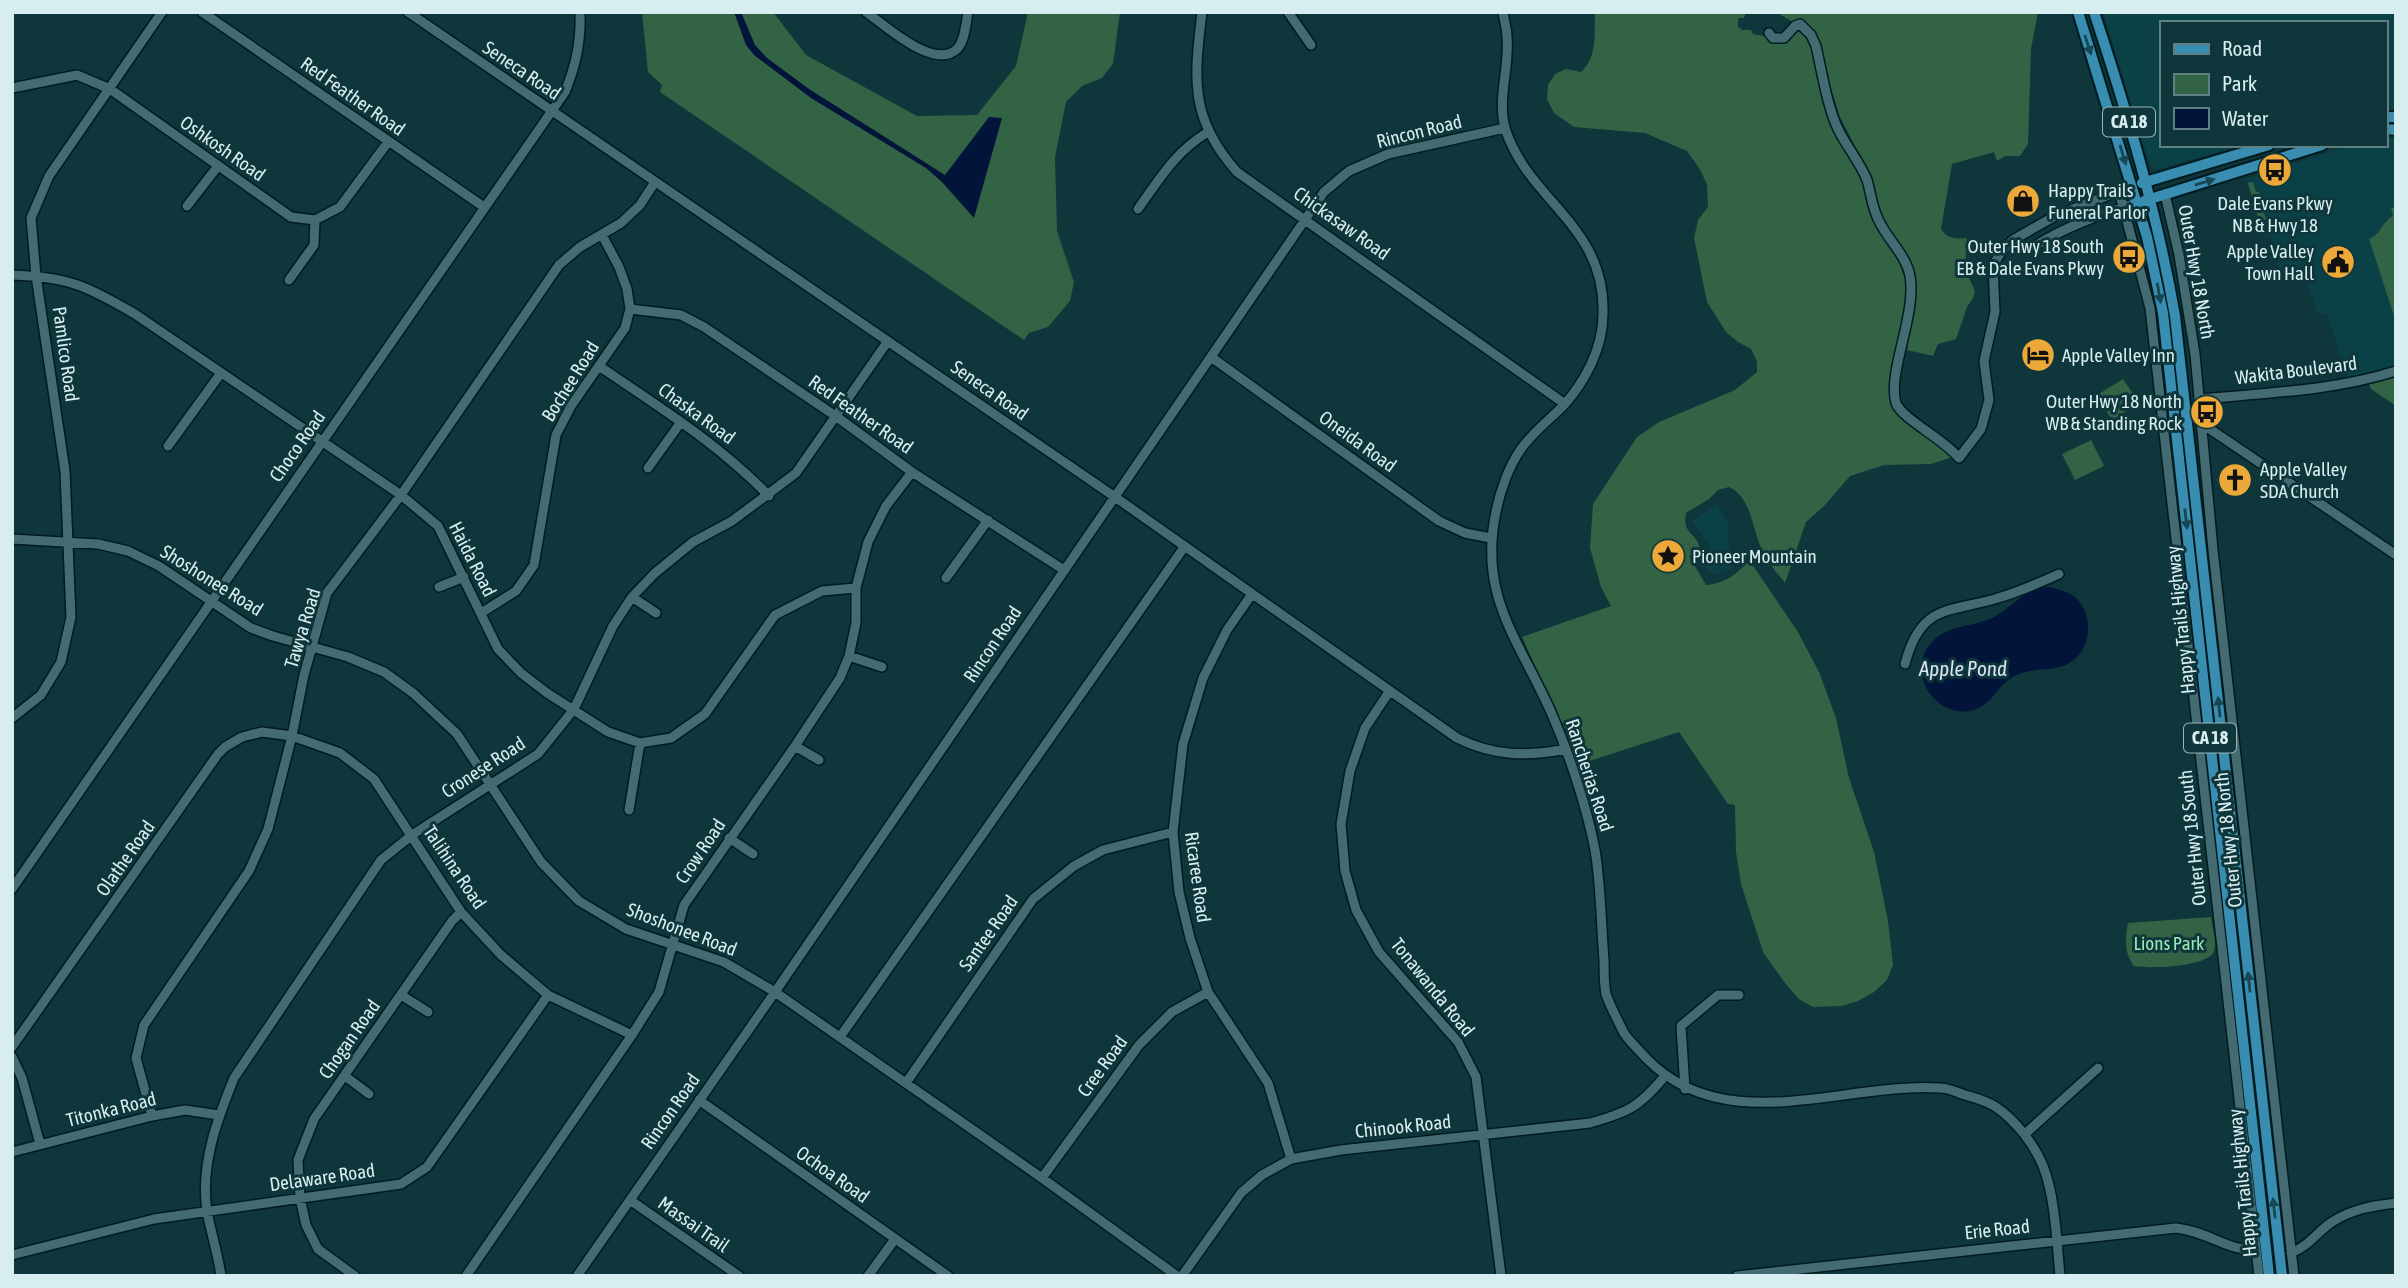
<svg xmlns="http://www.w3.org/2000/svg" width="2408" height="1288" font-family="'Asap Condensed',sans-serif">
	<style>
		.built { fill: #094147 }
		.green { fill: #326345 }
		.water { fill: #021439 }
		.lines { fill: none; stroke-linecap: round; stroke-linejoin: round }
		.minor-casing { stroke: #001c20; stroke-width: 12 }
		.major-casing { stroke: #001c20; stroke-width: 14 }
		.minor { stroke: #446b71; stroke-width: 9 }
		.major { stroke: #398db0; stroke-width: 10 }
		.oneway { fill: #174752 }
		.labels { text-anchor: middle; stroke-width: 6; stroke-linejoin: round; paint-order: stroke }
		.shield { fill: #0e363b; stroke: #9bb6ba; stroke-width: 2 }
		.shield-label { font-size: 18px; font-weight: bold; fill: #d8edf0 }
		.street-label { font-size: 19px; fill: #d8edf0; stroke: #0e363b }
		.poi-label { font-size: 19px; fill: #d8edf0; stroke: #0e363b; text-anchor: start }
		.park-label { font-size: 19px; fill: #99e9b5; stroke: #0e363b }
		.water-label { font-size: 21px; font-style: italic; fill: #dbe3f2; stroke: #0e363b }
	</style>
	<rect width="100%" height="100%" fill="#0e363b"/>
	<path class="built" d="M2103 12H2396V112L2385 113V23H2161V145H2244L2155 170 2149 163Z
		M2385 136H2396V207L2391 209 2393 216 2384 221 2379 233 2370 240 2396 322V368L2347 379 2327 313H2317L2304 272 2282 279 2270 236 2264 237 2246 179 2352 145H2385Z
		M1717 504 1729 526 1728 538 1733 569 1717 574 1710 572 1706 567 1709 545 1692 521Z"/>
	<path class="green" d="M642 12H773L806 55 917 116 977 115 1016 66 1028 12H1120L1113 64 1102 78 1082 86 1066 102 1055 157 1057 231 1074 282 1070 301 1048 327 1029 333 1024 340 660 92 662 85 648 72Z
		M1595 12H1746L1744 18H1738V27L1743 30H1751L1753 34 1764 36 1774 42 1796 29H1802L1810 41 1825 90 1862 178 1882 232 1907 277 1895 408 1900 417 1925 432 1953 457 1931 464 1884 465 1850 476 1824 506 1806 522 1785 583C1777 573 1768 563 1762 550 1752 529 1752 498 1729 487L1718 490 1709 499 1686 513C1683 531 1690 530 1698 542 1699 544 1700 552 1700 554L1689 556 1706 585C1723 584 1736 575 1747 563L1754 567 1798 632 1819 672 1836 718 1849 778 1874 852 1888 921 1893 965 1887 980 1874 992 1858 1001 1842 1006 1813 1007 1799 999 1785 983 1763 952 1741 884 1736 852 1735 805 1728 804 1679 732 1580 764 1522 637 1611 606 1601 587 1590 548 1593 504 1637 437 1659 422 1735 390 1757 372V361L1751 349 1738 342 1726 332 1707 302 1694 238 1698 220 1708 207 1707 184 1699 168 1687 151 1645 133 1574 127 1554 113 1547 99 1548 85 1555 74 1566 69 1581 72C1598 56 1594 34 1595 12Z
		M1776 12H2038L2031 49 2028 144 2020 156H2005L1997 161 1994 152 1952 164 1941 229C1947 239 1957 239 1967 238L1965 269 1975 291 1973 298 1967 307 1956 339 1938 344 1933 356 1907 350 1915 300 1913 268 1898 241 1882 220 1864 164 1840 117 1812 29C1806 22 1802 18 1793 22Z
		M2253 182 2256 192H2259L2266 220 2259 221 2248 183Z
		M2396 207V322L2369 239C2383 233 2380 223 2393 216L2391 208Z
		M2396 374V406L2371 389 2369 382Z
		M2123 379 2139 403 2112 420 2097 395Z
		M2091 440 2104 466 2075 480 2062 454Z
		M2211 917C2212 927 2217 941 2214 951 2210 967 2149 969 2134 966 2124 953 2125 940 2128 923Z"/>
	<path class="water" d="M734 12H741L755 45 767 58 809 89 945 175 989 117 1002 118 974 218 942 182 926 168 811 98 754 55 746 45Z
		M2049 587C2058 589 2066 591 2074 596 2092 612 2093 642 2076 658 2057 676 2032 664 2011 678 1996 688 1991 707 1970 711 1934 717 1906 672 1931 643 1947 624 1973 628 1994 617 2015 605 2022 590 2049 587Z"/>
	<g class="lines">
		<g class="minor-casing">
			<path id="minor" d="M202 12 484 207
				M408 12 1115 497 1457 738C1493 756 1527 757 1566 749
				M866 12C885 25 934 71 957 49 965 41 966 23 968 12
				M1202 12C1194 79 1189 118 1237 172L1565 404
				M1288 12 1311 45
				M1503 12C1504 20 1507 29 1507 37 1510 67 1496 101 1506 131 1530 202 1606 226 1603 314 1603 348 1585 382 1563 406 1549 420 1532 433 1521 449 1509 466 1500 491 1496 512 1478 596 1519 640 1551 712 1568 751 1587 807 1595 850 1601 885 1601 924 1604 960 1604 971 1604 984 1606 994 1610 1006 1618 1021 1624 1033 1630 1042 1639 1050 1646 1058 1725 1140 1843 1082 1940 1088 1949 1088 1956 1092 1965 1095 1975 1098 1987 1101 1996 1107 2016 1121 2034 1144 2043 1166 2055 1195 2057 1244 2060 1276
				M1769 33 1773 38H1784L1795 26 1800 24 1811 35 1816 46C1822 72 1827 106 1838 129 1846 146 1860 162 1867 180 1871 193 1872 208 1879 221 1888 240 1906 255 1910 276 1917 314 1887 373 1896 403 1901 418 1945 440 1959 458L1981 429 1989 400 1984 361 1995 312 1993 265 2002 251 2013 240 2055 216 2122 190
				M12 88 77 75 110 89 291 217 315 220 340 207 388 142
				M2119 191 2150 308 2259 1276
				M2165 194 2179 255 2195 354 2213 550 2294 1276
				M187 206 218 166
				M1138 209C1160 178 1175 152 1208 132
				M2011 242 2032 248C2064 227 2101 214 2137 203
				M12 275C69 277 87 286 135 314L401 495 438 526 498 649 521 673 547 693 608 732 640 743 671 738 705 714 775 615 822 591 856 588
				M289 280 314 245 315 220
				M630 309 681 315 704 327 837 417 912 472 1064 570
				M1211 357 1439 521 1465 533 1491 538
				M599 366C658 406 719 444 769 496
				M2200 399C2265 393 2333 391 2396 371
				M2201 423 2396 555
				M168 446 221 373
				M648 468 681 422
				M12 539 98 544 128 551 159 566 251 628 273 636 348 657 384 672 413 693 457 734 541 862 579 901 626 929 724 962 775 992 1042 1178 1177 1276
				M946 578 988 520
				M439 587 464 577
				M1252 594 1227 630 1203 678 1183 744 1173 832 1179 892 1190 938 1208 992 1268 1083 1291 1159
				M632 597 656 613
				M481 613 516 591 534 565 556 435 571 406 625 328 630 309 627 289 619 267 602 235
				M849 656 882 667
				M1905 664C1921 603 1949 613 1998 598 2019 592 2039 583 2059 574
				M1389 692 1365 728 1350 771 1341 824 1345 871 1356 910 1379 952 1458 1042 1476 1077 1501 1276
				M12 718 41 695 61 662 71 617 65 471 36 276 31 218 49 176 162 12
				M795 746 819 760
				M629 810 640 743
				M729 838 753 854
				M12 889 565 92C576 65 581 42 580 12
				M401 995 428 1012
				M840 1037 1185 546
				M12 1047 218 754 225 747 242 737 262 732 292 736 340 753 374 779 461 912 501 955 548 995 632 1035
				M12 1057 22 1078 40 1144
				M345 1076 369 1094
				M906 1083 1033 899 1074 866 1103 850 1173 832
				M1685 1089 1681 1026 1718 995H1739
				M699 1100 948 1276
				M152 1116 136 1058 144 1025 249 871 268 829 292 736 304 675 327 593 401 495 559 265 580 247 621 223 640 205 655 182
				M2025 1134 2098 1068
				M12 1152 152 1116 185 1110 219 1115
				M1042 1178 1139 1045 1172 1012 1208 992
				M630 1200 739 1276
				M2291 1253C2309 1246 2317 1232 2332 1222 2352 1209 2372 1206 2396 1203
				M12 1255 154 1219 401 1184 427 1167 548 995
				M221 1276C218 1254 211 1233 207 1211 200 1165 217 1120 234 1078L381 860 412 835 538 754 574 709 613 626 632 597 655 573 693 542 732 521 796 473 888 341
				M355 1276 318 1249 306 1225 300 1198 298 1160 314 1119 452 921 461 912
				M466 1276 632 1035 659 992 684 905 795 746 840 678 849 656 856 623V588L868 542 886 506 912 472
				M577 1276 775 992 1324 192 1349 171 1388 154 1505 128
				M868 1276 895 1239
				M1182 1276 1241 1193 1262 1175 1291 1159 1341 1150 1590 1123C1629 1112 1639 1107 1665 1076
				M1737 1276 2176 1228C2207 1231 2227 1251 2256 1250"/>
		</g>
		<g class="major-casing">
			<path id="major" d="M2078 12 2147 237 2163 313 2269 1276
				M2094 12C2127 112 2157 212 2175 316L2282 1276
				M2385 117H2396
				M2385 129 2396 130
				M2142 183 2269 145
				M2144 201 2322 145"/>
		</g>
		<use href="#minor" class="minor"/>
		<use href="#major" class="major"/>
	</g>
	<defs><path id="oneway-solid" d="M-6-.8H1V-3.2L6.5 0L1 3.2V.8H-6Z" transform="scale(1.75)"/></defs>
	<g class="oneway">
		<use href="#oneway-solid" transform="translate(2088 45) rotate(72)"/>
		<use href="#oneway-solid" transform="translate(2123 155) rotate(73)"/>
		<use href="#oneway-solid" transform="translate(2205 182) rotate(-17)"/>
		<use href="#oneway-solid" transform="translate(2159 293) rotate(80)"/>
		<use href="#oneway-solid" transform="translate(2186 519) rotate(83)"/>
		<use href="#oneway-solid" transform="translate(2219 707) rotate(-96)"/>
		<use href="#oneway-solid" transform="translate(2249 982) rotate(-96)"/>
		<use href="#oneway-solid" transform="translate(2274 1208) rotate(-96)"/>
	</g>
	<defs>
		<g id="bus-disc" transform="scale(1.75)"><circle r="9.5" fill="#eca93a" stroke="#0e363b"/><path d="M-5-6H5V4H4V6H2V4H-2V6H-4V4H-5ZM-3.5-4V0h7V-4ZM-3.5 1.2v1.5H-2V1.2ZM2 1.2v1.5H3.5V1.2Z" fill="#111"/></g>
		<g id="shop-disc" transform="scale(1.75)"><circle r="9.5" fill="#eca93a" stroke="#0e363b"/><path d="M-5-2.5h2.3a2.7 3.5 0 0 1 5.4 0H5L5.5 6h-11ZM-1.5-2.5h3a1.5 2.3 0 0 0-3 0Z" fill="#111"/></g>
		<g id="civic-disc" transform="scale(1.75)"><circle r="9.5" fill="#eca93a" stroke="#0e363b"/><path d="M-.6-6.5H3V-4.5H.6V-3L4-1V1h2V6H-6V1h2V-1L-.6-3ZM-1.2 2.5V6h2.4V2.5Z" fill="#111"/></g>
		<g id="hotel-disc" transform="scale(1.75)"><circle r="9.5" fill="#eca93a" stroke="#0e363b"/><path d="M-6-4.5h1.5V1H6V5H4.5V3h-9V5H-6ZM-4 0a1.8 1.8 0 1 1 3.6 0ZM.5 0V-2.5h3Q6-2.5 6 0Z" fill="#111"/></g>
		<g id="church-disc" transform="scale(1.75)"><circle r="9.5" fill="#eca93a" stroke="#0e363b"/><path d="M-1.2-6h2.4v3.5h3.3v2.4h-3.3V6h-2.4V-.1h-3.3v-2.4h3.3Z" fill="#111"/></g>
		<g id="sight-disc" transform="scale(1.75)"><circle r="9.5" fill="#eca93a" stroke="#0e363b"/><path d="M0-6L1.8-2.2L6-1.7L2.9 1.2L3.7 5.4L0 3.3L-3.7 5.4L-2.9 1.2L-6-1.7L-1.8-2.2Z" fill="#111"/></g>
	</defs>
	<g fill-rule="evenodd">
		<use href="#bus-disc" x="2275" y="170"/>
		<use href="#shop-disc" x="2023" y="201"/>
		<use href="#bus-disc" x="2129" y="257"/>
		<use href="#civic-disc" x="2338" y="262"/>
		<use href="#hotel-disc" x="2038" y="355"/>
		<use href="#bus-disc" x="2207" y="412"/>
		<use href="#church-disc" x="2235" y="480"/>
		<use href="#sight-disc" x="1668" y="556"/>
	</g>
	<g class="labels">
		<g class="shield">
			<rect x="2103" y="107.5" width="52" height="29" rx="5"/>
			<rect x="2184" y="723.5" width="52" height="29" rx="5"/>
		</g>
		<g class="shield-label">
			<text x="2129" y="128">CA 18</text>
			<text x="2210" y="744">CA 18</text>
		</g>
		<g class="street-label">
			<text transform="translate(522 70) rotate(34)" y="7">Seneca Road</text>
			<text transform="translate(353 96) rotate(35)" y="7">Red Feather Road</text>
			<text transform="translate(1419 131) rotate(-14)" y="7">Rincon Road</text>
			<text transform="translate(223 148) rotate(35)" y="7">Oshkosh Road</text>
			<text transform="translate(1342 223) rotate(35)" y="7">Chickasaw Road</text>
			<text transform="translate(2197 272) rotate(80)" y="7">Outer Hwy 18 North</text>
			<text transform="translate(66 354) rotate(82)" y="7">Pamlico Road</text>
			<text transform="translate(2296 370) rotate(-7)" y="7">Wakita Boulevard</text>
			<text transform="translate(570 381) rotate(-58)" y="7">Bochee Road</text>
			<text transform="translate(990 390) rotate(35)" y="7">Seneca Road</text>
			<text transform="translate(697 413) rotate(36)" y="7">Chaska Road</text>
			<text transform="translate(861 414) rotate(35)" y="7">Red Feather Road</text>
			<text transform="translate(1358 441) rotate(36)" y="7">Oneida Road</text>
			<text transform="translate(297 446) rotate(-55)" y="7">Choco Road</text>
			<text transform="translate(473 559) rotate(63)" y="7">Haida Road</text>
			<text transform="translate(212 580) rotate(32)" y="7">Shoshonee Road</text>
			<text transform="translate(2180 620) rotate(-96)" y="7">Happy Trails Highway</text>
			<text transform="translate(302 628) rotate(-73)" y="7">Tawya Road</text>
			<text transform="translate(992 644) rotate(-56)" y="7">Rincon Road</text>
			<text transform="translate(483 767) rotate(-33)" y="7">Cronese Road</text>
			<text transform="translate(1590 775) rotate(72)" y="7">Rancherias Road</text>
			<text transform="translate(2192 838) rotate(-96)" y="7">Outer Hwy 18 South</text>
			<text transform="translate(2228 840) rotate(-96)" y="7">Outer Hwy 18 North</text>
			<text transform="translate(700 851) rotate(-56)" y="7">Crow Road</text>
			<text transform="translate(125 858) rotate(-55)" y="7">Olathe Road</text>
			<text transform="translate(455 867) rotate(56)" y="7">Talihina Road</text>
			<text transform="translate(1198 877) rotate(82)" y="7">Ricaree Road</text>
			<text transform="translate(682 929) rotate(21)" y="7">Shoshonee Road</text>
			<text transform="translate(988 933) rotate(-55)" y="7">Santee Road</text>
			<text transform="translate(1433 987) rotate(51)" y="7">Tonawanda Road</text>
			<text transform="translate(349 1039) rotate(-55)" y="7">Chogan Road</text>
			<text transform="translate(1102 1066) rotate(-54)" y="7">Cree Road</text>
			<text transform="translate(111 1109) rotate(-14)" y="7">Titonka Road</text>
			<text transform="translate(670 1111) rotate(-55)" y="7">Rincon Road</text>
			<text transform="translate(1403 1126) rotate(-6)" y="7">Chinook Road</text>
			<text transform="translate(833 1174) rotate(35)" y="7">Ochoa Road</text>
			<text transform="translate(322 1177) rotate(-8)" y="7">Delaware Road</text>
			<text transform="translate(2242 1183) rotate(-96)" y="7">Happy Trails Highway</text>
			<text transform="translate(694 1224) rotate(35)" y="7">Massai Trail</text>
			<text transform="translate(1997 1229) rotate(-6)" y="7">Erie Road</text>
		</g>
		<g class="poi-label">
			<text x="2048" y="197">Happy Trails<tspan x="2048" dy="22">Funeral Parlor</tspan></text>
			<text x="2275" y="210" text-anchor="middle">Dale Evans Pkwy<tspan x="2275" dy="22">NB &amp; Hwy 18</tspan></text>
			<text x="2104" y="253" text-anchor="end">Outer Hwy 18 South<tspan x="2104" dy="22">EB &amp; Dale Evans Pkwy</tspan></text>
			<text x="2314" y="258" text-anchor="end">Apple Valley<tspan x="2314" dy="22">Town Hall</tspan></text>
			<text x="2062" y="362">Apple Valley Inn</text>
			<text x="2182" y="408" text-anchor="end">Outer Hwy 18 North<tspan x="2182" dy="22">WB &amp; Standing Rock</tspan></text>
			<text x="2260" y="476">Apple Valley<tspan x="2260" dy="22">SDA Church</tspan></text>
			<text x="1692" y="563">Pioneer Mountain</text>
		</g>
		<g class="park-label">
			<text x="2169" y="950">Lions Park</text>
		</g>
		<g class="water-label">
			<text x="1963" y="676">Apple Pond</text>
		</g>
	</g>
	<rect width="2408" height="1288" fill="none" stroke="#d8edf0" stroke-width="28"/>
	<rect x="2160" y="21" width="228" height="126" fill="#0e363b" stroke="#5f7f83" stroke-width="2"/>
	<rect x="2174" y="44" width="35" height="10" fill="#398db0" stroke="#5f7f83" stroke-width="2"/>
	<text x="2222" y="56" font-size="21" fill="#d8edf0">Road</text>
	<rect x="2174" y="74" width="35" height="21" fill="#326345" stroke="#5f7f83" stroke-width="2"/>
	<text x="2222" y="91" font-size="21" fill="#d8edf0">Park</text>
	<rect x="2174" y="108" width="35" height="21" fill="#021439" stroke="#5f7f83" stroke-width="2"/>
	<text x="2222" y="126" font-size="21" fill="#d8edf0">Water</text>
</svg>
